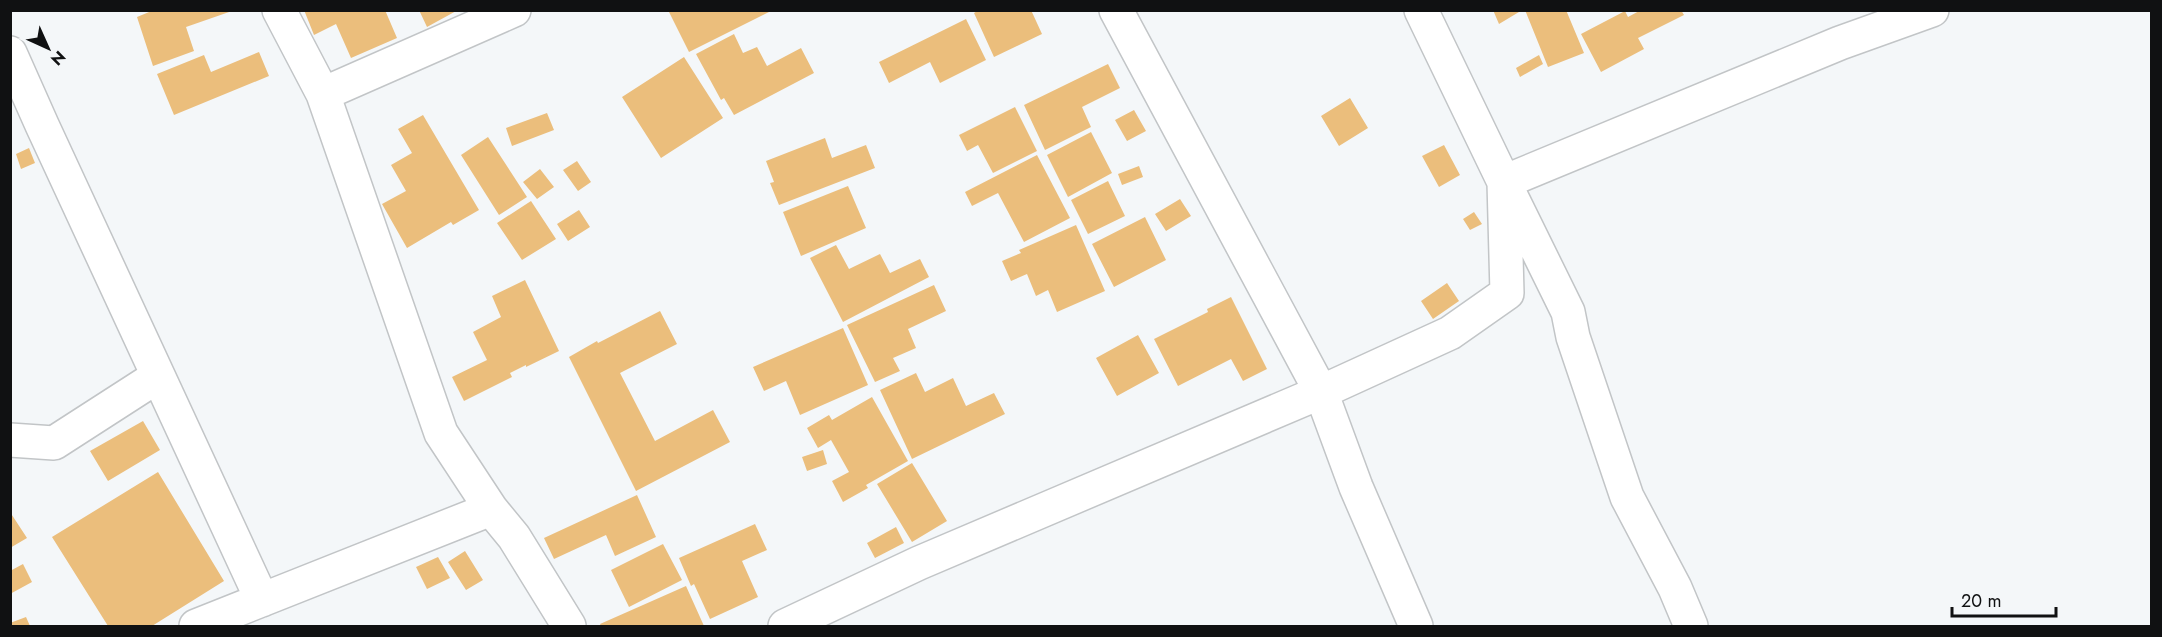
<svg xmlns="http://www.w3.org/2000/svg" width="2162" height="637" font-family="Jost,sans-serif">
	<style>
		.building { fill: #ebbe7c }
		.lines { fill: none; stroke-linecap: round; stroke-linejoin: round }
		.minor-casing { stroke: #c2c5c7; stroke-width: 36 }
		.minor { stroke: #fff; stroke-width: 33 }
	</style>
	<rect width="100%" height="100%" fill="#f4f7f9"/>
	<path class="building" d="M154 10H232V11L186 27 194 51 153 66 137 17Z
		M304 10H385L397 38 351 58 336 24 314 35Z
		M419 10H458L427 27Z
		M668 10H773L689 52Z
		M979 10H1031L1042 34 994 57 974 13Z
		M1493 10H1518L1519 12 1499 24Z
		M1525 10H1566L1584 53 1548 67Z
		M1641 10H1681L1684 15 1638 38 1644 49 1601 72 1581 34 1625 11 1628 17Z
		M966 19 986 60 940 83 930 62 889 83 879 62Z
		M734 34 743 53 757 47 767 66 801 48 814 73 734 115 724 98 721 100 696 54Z
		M259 52 269 76 174 115 157 74 204 55 211 72Z
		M1539 55 1543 64 1520 77 1516 68Z
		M684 57 723 118 661 158 622 97Z
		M1108 64 1120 88 1082 107 1091 127 1045 150 1024 105Z
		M1350 98 1368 128 1339 146 1321 116Z
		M1015 107 1037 151 993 173 978 145 967 151 959 135Z
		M1134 110 1146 131 1127 141 1115 120Z
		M547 113 554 130 512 146 506 128Z
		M423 115 479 210 453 225 451 222 407 248 382 204 406 191 391 165 412 153 398 129Z
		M1091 132 1112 173 1068 197 1047 155Z
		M488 137 527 197 499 215 461 155Z
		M825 138 832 158 866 145 875 168 779 205 770 183 774 182 766 161Z
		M1444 145 1460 175 1439 187 1422 156Z
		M29 148 35 163 21 169 16 154Z
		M1037 155 1070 218 1024 242 998 193 972 206 965 192Z
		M577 161 591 182 578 191 563 170Z
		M1139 166 1143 177 1122 185 1118 174Z
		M540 169 554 187 537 199 523 182Z
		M1108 181 1125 216 1088 234 1071 200Z
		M848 186 866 228 801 256 783 212Z
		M1180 199 1191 216 1166 231 1155 214Z
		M531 201 556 239 522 260 497 223Z
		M579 210 590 227 568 241 557 224Z
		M1474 212 1482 224 1470 230 1463 219Z
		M1145 217 1166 260 1114 287 1092 244Z
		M1076 225 1105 291 1057 312 1048 290 1036 296 1027 274 1011 281 1002 261 1021 253 1019 250Z
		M836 245 849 269 880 254 890 273 920 259 929 277 843 322 810 258Z
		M525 280 559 351 526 367V365L510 373 512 377 464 401 452 377 487 360 473 332 501 317 492 296Z
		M1447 283 1459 301 1433 319 1421 301Z
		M934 285 946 311 908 329 916 348 893 358 900 371 875 382 847 325Z
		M1231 297 1267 369 1243 381 1231 359 1178 386 1154 339 1208 312 1207 309Z
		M660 311 677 344 620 373 655 441 713 410 730 442 636 491 569 357 597 341 598 343Z
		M843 328 868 385 800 415 786 381 764 391 753 367Z
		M1138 335 1159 373 1117 396 1096 358Z
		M916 373 925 392 953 378 966 406 994 393 1005 414 912 459 880 390Z
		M872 397 908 461 866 485 868 488 843 502 832 481 849 472 831 440 818 448 807 428 829 415 832 420Z
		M143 421 160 450 108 481 90 451Z
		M823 450 827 464 807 471 802 457Z
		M912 463 947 521 912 542 877 484Z
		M158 472 224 581 152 626H108L52 537Z
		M637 495 656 537 615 556 606 535 554 559 544 538Z
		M10 512 27 538 10 548Z
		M755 524 767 550 742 561 758 597 710 619 694 584 691 586 679 558Z
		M896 527 904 543 875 558 867 543Z
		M663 544 682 580 629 607 611 570Z
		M465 551 483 580 466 590 448 562Z
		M438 557 450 578 427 589 416 567Z
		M23 564 32 582 10 594V571Z
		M686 586 704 626H601L600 624Z
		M26 617 30 626H12L10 623Z"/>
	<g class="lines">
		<g class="minor-casing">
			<path id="minor" d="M279 10 323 94 441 433 491 509 514 537 569 626
				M1116 10 1321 392 1356 487 1416 626
				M1421 10 1504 182 1840 43 1932 10
				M10 53 42 125 262 600
				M323 94 514 10
				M10 440 54 443 158 376
				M196 626 491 509
				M785 626 919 563 1321 392 1450 333 1507 293 1504 182 1568 312 1573 337 1627 497 1675 588 1691 626"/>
		</g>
		<use href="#minor" class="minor"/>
	</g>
	<rect width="2162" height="637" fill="none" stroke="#101112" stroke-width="24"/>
	<g transform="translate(48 48) rotate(135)" stroke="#f4f7f9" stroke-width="4.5" paint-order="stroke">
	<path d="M0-4.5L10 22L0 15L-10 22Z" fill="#101112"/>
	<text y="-9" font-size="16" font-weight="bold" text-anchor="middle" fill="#101112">N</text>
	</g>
	<path d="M1952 607v9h104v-9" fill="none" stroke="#101112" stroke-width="3"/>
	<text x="1961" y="607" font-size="18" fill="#101112" stroke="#f4f7f9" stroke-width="4.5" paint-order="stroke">20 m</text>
</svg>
